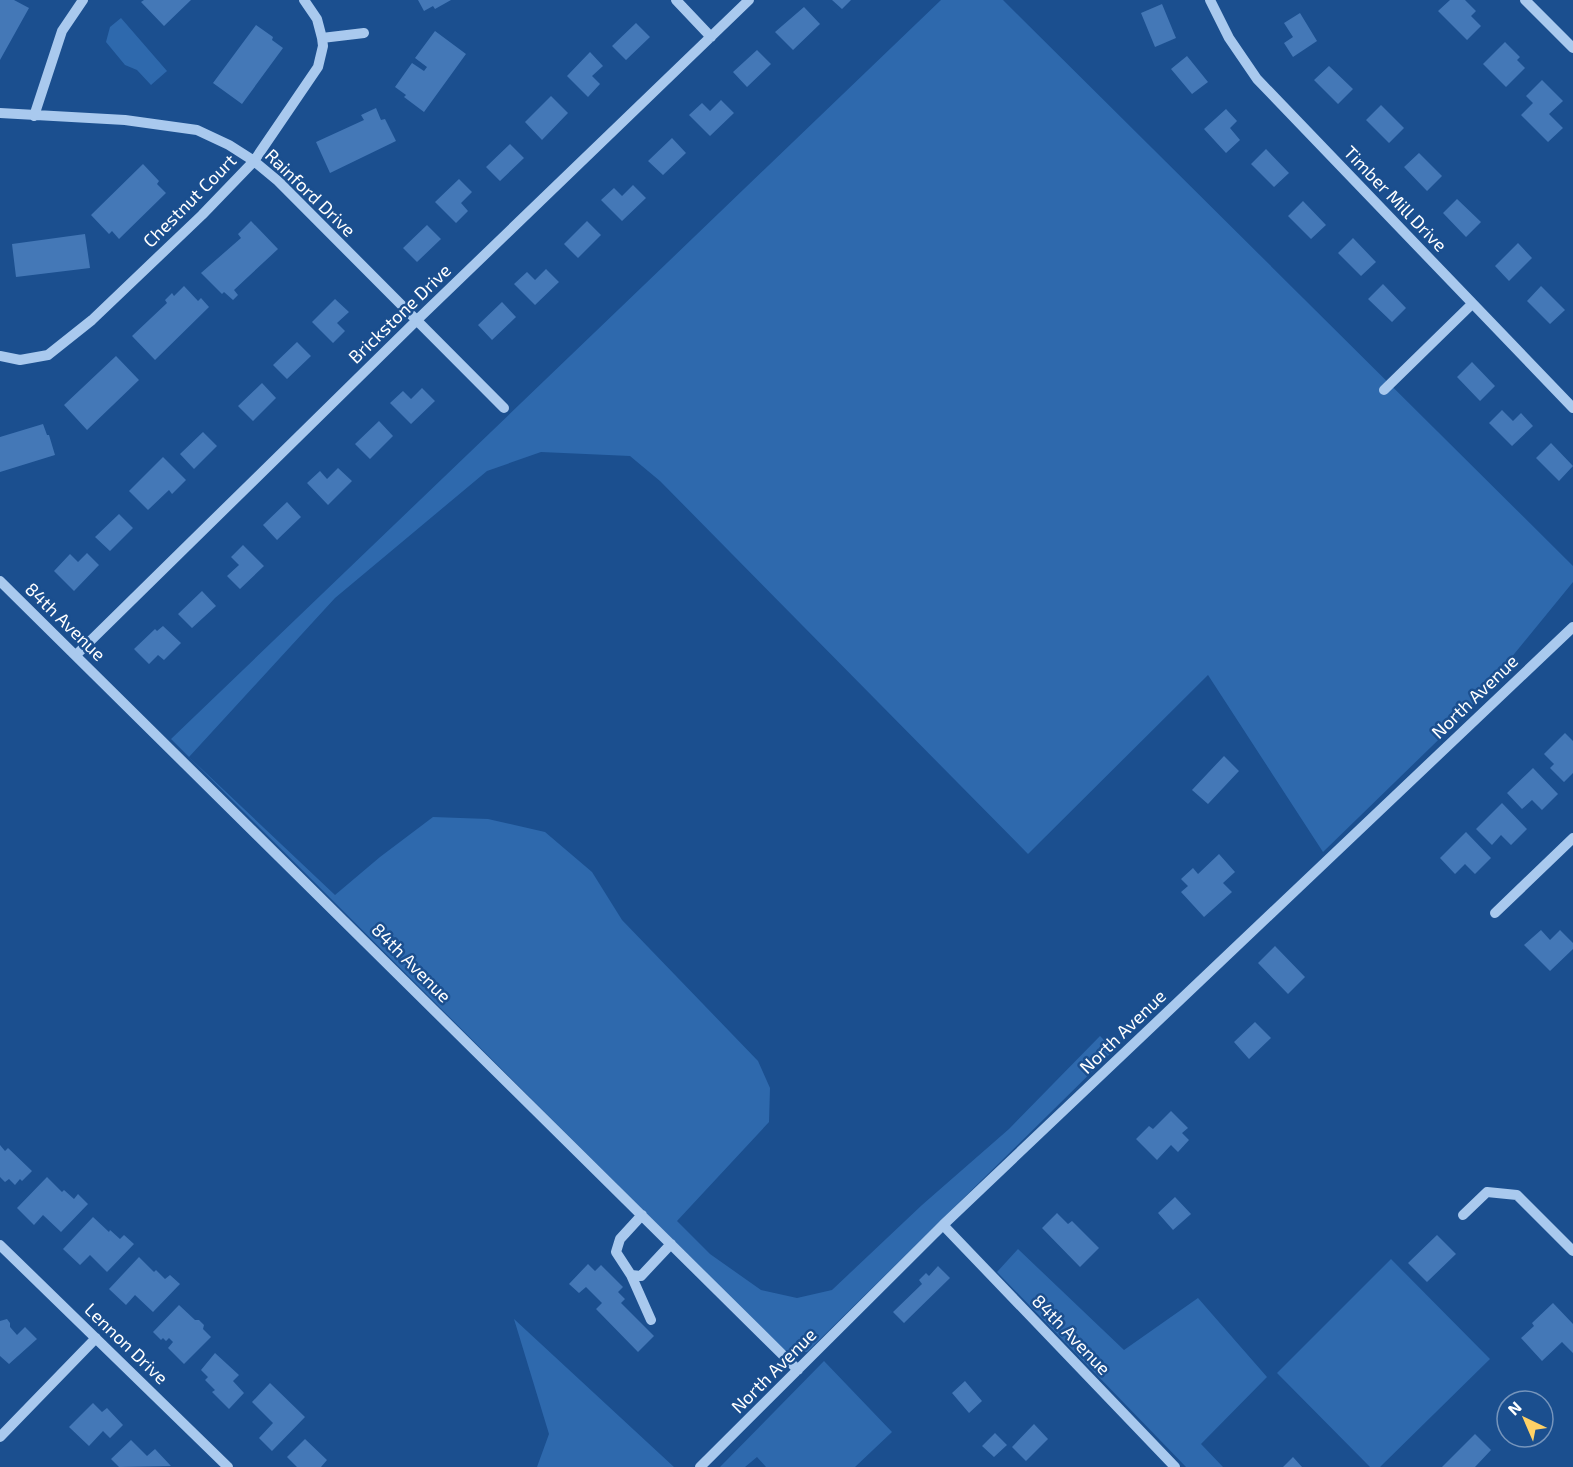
<svg xmlns="http://www.w3.org/2000/svg" width="1573" height="1467" font-family="'Exo 2',sans-serif">
	<style>
		.green { fill: #2e69ad }
		.building { fill: #4478b7 }
		.lines { fill: none; stroke-linecap: round; stroke-linejoin: round }
		.minor { stroke: #a9c9ee; stroke-width: 10 }
		.labels { text-anchor: middle; stroke-width: 5; stroke-linejoin: round; paint-order: stroke }
		.street-label { font-size: 18px; fill: #fff; stroke: #1b4f8f }
	</style>
	<rect width="100%" height="100%" fill="#1b4f8f"/>
	<path class="green" d="M941 0H1003L1573 566V582L1466 713 1323 852 1208 675 1028 854 660 481 630 456 541 452 487 471 335 598 189 757 335 895 380 857 433 817 488 819 545 832 592 872 622 920 758 1061 770 1088 769 1122 677 1221 710 1254 761 1290 797 1298 832 1290 922 1205 1009 1129 1100 1036 1114 1050 807 1352 783 1350 189 757 171 739Z
		M121 18 167 71 151 85 137 70 125 65 106 42 110 27Z
		M1018 1249 1124 1350 1198 1298 1267 1377 1201 1444 1223 1467H1186L997 1272Z
		M1391 1259 1490 1359 1380 1467H1370L1277 1373Z
		M514 1319 674 1467H537L549 1434Z
		M824 1361 892 1432 855 1467H766L757 1457 745 1467H720Z"/>
	<path class="building" d="M0 0H14L29 8 0 60Z
		M144 0H191L164 26 141 2Z
		M418 0H451L435 9 433 6 424 11Z
		M832 0H851L842 9Z
		M1450 0H1465L1476 11 1471 16 1481 26 1467 40 1438 11Z
		M1162 4 1176 38 1155 47 1141 13Z
		M804 7 820 24 793 50 775 32Z
		M1300 13 1317 41 1293 57 1284 43 1293 37 1284 23Z
		M636 23 650 37 626 60 612 46Z
		M256 25 273 37 272 40 283 48 242 104 213 83Z
		M435 31 466 54 424 112 404 97 406 95 395 87 412 63 424 71 427 67 415 58Z
		M1505 42 1520 57 1517 60 1525 68 1506 87 1483 64Z
		M757 50 771 64 747 87 733 72Z
		M590 52 603 66 592 76 600 84 588 97 567 76Z
		M1187 56 1208 82 1192 94 1171 69Z
		M1329 66 1353 89 1338 104 1314 80Z
		M1542 80 1563 101 1549 114 1563 128 1548 142 1521 115 1533 103 1526 96Z
		M551 96 568 113 542 140 525 122Z
		M721 100 734 113 710 136 689 115 702 103 710 111Z
		M1381 105 1404 128 1389 143 1366 120Z
		M376 108 381 120 385 119 396 141 330 173 316 142 364 120 361 115Z
		M1226 109 1237 121 1230 128 1240 140 1226 153 1204 129Z
		M672 138 686 153 663 175 648 161Z
		M510 144 524 158 500 181 486 167Z
		M1266 149 1289 173 1274 187 1251 164Z
		M1419 153 1442 176 1427 191 1404 167Z
		M143 164 159 181 157 184 166 193 119 239 112 231 109 234 91 215Z
		M459 179 472 192 461 203 468 211 456 223 435 202Z
		M633 185 646 198 622 221 601 200 614 188 622 196Z
		M1457 199 1481 222 1466 237 1443 213Z
		M1303 201 1326 225 1311 239 1288 216Z
		M251 221 278 249 234 290 238 295 233 300 224 292 222 294 201 273 241 238 238 234Z
		M587 221 601 235 578 258 564 244Z
		M427 225 441 239 417 262 403 248Z
		M85 234 90 268 16 277 12 244Z
		M1353 238 1376 262 1361 276 1338 253Z
		M1518 243 1532 258 1509 281 1495 266Z
		M546 269 559 282 535 305 514 284 527 272 535 280Z
		M1383 284 1406 308 1392 322 1368 299Z
		M184 286 198 301 201 298 209 307 155 360 132 336 167 303 165 300 172 293 174 296Z
		M1541 286 1565 310 1550 324 1527 301Z
		M335 299 349 312 337 323 345 331 333 343 312 322Z
		M502 302 516 317 492 340 478 325Z
		M297 342 311 356 287 379 273 365Z
		M116 356 139 380 87 430 64 405Z
		M1472 362 1495 386 1480 401 1457 377Z
		M262 383 276 398 253 421 238 406Z
		M422 388 435 401 411 424 390 403 403 391 411 399Z
		M1502 410 1513 421 1521 413 1533 426 1512 446 1489 423Z
		M379 421 393 436 370 459 355 444Z
		M43 424 47 435H49L55 455 0 472V437Z
		M203 432 217 446 194 469 180 454Z
		M1551 443 1573 466 1559 481 1536 458Z
		M163 457 186 480 172 494 169 490 148 510 129 491Z
		M338 468 352 481 328 505 307 483 320 471 327 479Z
		M287 502 301 517 277 540 263 525Z
		M119 514 133 528 110 551 95 537Z
		M243 545 264 566 240 589 227 576 239 565 231 557Z
		M87 553 99 565 74 591 54 571 70 554 78 562Z
		M202 591 216 606 192 628 178 614Z
		M163 626 181 643 164 660 158 655 149 664 134 649 155 629 157 631Z
		M1565 733 1573 741V773L1564 782 1550 768 1554 764 1544 754Z
		M1224 756 1239 771 1208 804 1192 790Z
		M1533 768 1558 794 1542 810 1532 800 1522 809 1507 793Z
		M1502 803 1527 829 1511 845 1501 835 1492 845 1476 829Z
		M1466 832 1491 858 1475 874 1465 864 1455 874 1440 858Z
		M1219 854 1235 872 1223 883 1232 892 1204 917 1181 892 1188 886 1181 879 1193 868 1198 874Z
		M1541 930 1550 940 1560 930 1573 943V949L1550 971 1524 945Z
		M1275 946 1305 977 1288 994 1258 963Z
		M1255 1022 1271 1038 1249 1059 1234 1042Z
		M1171 1111 1188 1128 1182 1133 1189 1140 1178 1152 1171 1145 1157 1160 1136 1139 1149 1126 1153 1129Z
		M0 1145 5 1151 8 1148 32 1171 22 1181 20 1179 15 1185 9 1179 5 1182 0 1177Z
		M47 1177 62 1192 64 1190 74 1199 78 1194 88 1204 61 1232 43 1215 34 1225 17 1208Z
		M1175 1197 1191 1214 1173 1230 1158 1213Z
		M1057 1213 1068 1224 1072 1221 1099 1248 1080 1267 1042 1228Z
		M93 1217 109 1232 110 1230 120 1239 124 1235 134 1244 107 1272 90 1255 80 1265 63 1249Z
		M1437 1235 1456 1254 1427 1282 1408 1263Z
		M139 1257 154 1272 156 1270 165 1279 170 1275 180 1284 153 1312 135 1295 126 1305 109 1289Z
		M588 1264 595 1271 601 1265 623 1287 618 1292 625 1299 621 1303 654 1336 638 1352 596 1309 602 1303 586 1287 579 1293 569 1284Z
		M938 1266 950 1278 904 1323 893 1312 922 1284 919 1280 926 1273 929 1276Z
		M1553 1303 1573 1324V1353L1562 1342 1542 1361 1521 1338 1534 1326 1532 1323Z
		M179 1305 195 1320H199L204 1325 203 1329 211 1337 184 1364 168 1348 173 1342 169 1338 166 1341 163 1338 161 1340 153 1332Z
		M7 1319 10 1323V1327L17 1335 25 1327 37 1339 9 1364 0 1356V1321Z
		M215 1353 239 1375 233 1381 244 1393 229 1409 212 1392 215 1390 205 1380 208 1377 201 1370Z
		M965 1381 982 1401 969 1413 952 1393Z
		M270 1383 305 1417 272 1451 259 1438 273 1423 252 1402Z
		M93 1403 102 1412 107 1408 123 1425 110 1438 103 1431 89 1446 69 1427Z
		M1034 1424 1048 1439 1026 1461 1012 1447Z
		M995 1433 1007 1445 994 1457 982 1446Z
		M1475 1434 1491 1450 1475 1467H1442Z
		M305 1439 327 1460 321 1467H297L287 1457Z
		M131 1440 147 1456 155 1449 171 1466 119 1467 111 1459Z
		M1293 1457 1302 1467H1283Z"/>
	<g class="lines">
		<path class="minor" d="M676 0 711 37
			M1210 0 1229 38 1257 79 1573 408
			M1525 0 1573 48
			M322 38 364 33
			M0 113 125 120 197 130 229 145 254 161 278 181 504 408
			M34 116 62 31 83 0
			M0 356 20 360 48 355 92 320 202 215 254 161 318 67 323 46 322 38 317 19 304 0
			M1384 390 1472 304
			M0 581 798 1370
			M76 655 416 321 749 0
			M1495 913 1573 838
			M642 1215 620 1239 616 1252 631 1275 651 1320
			M1463 1215 1487 1192 1517 1195 1573 1251
			M943 1225 1175 1467
			M0 1245 228 1467
			M631 1275 641 1276 671 1244
			M0 1437 96 1338
			M700 1467 943 1225 1573 627"/>
	</g>
	<g class="labels">
		<g class="street-label">
			<text transform="translate(310 193) rotate(44)" y="6">Rainford Drive</text>
			<text transform="translate(1395 199) rotate(46)" y="6">Timber Mill Drive</text>
			<text transform="translate(190 201) rotate(-45)" y="6">Chestnut Court</text>
			<text transform="translate(400 314) rotate(-44)" y="6">Brickstone Drive</text>
			<text transform="translate(65 622) rotate(44)" y="6">84th Avenue</text>
			<text transform="translate(1475 697) rotate(-44)" y="6">North Avenue</text>
			<text transform="translate(411 963) rotate(45)" y="6">84th Avenue</text>
			<text transform="translate(1123 1032) rotate(-44)" y="6">North Avenue</text>
			<text transform="translate(1071 1335) rotate(46)" y="6">84th Avenue</text>
			<text transform="translate(126 1344) rotate(44)" y="6">Lennon Drive</text>
			<text transform="translate(774 1371) rotate(-45)" y="6">North Avenue</text>
		</g>
	</g>
	<g transform="translate(1525 1419) rotate(316)"><circle r="28" fill="#1b4f8f" stroke="#7695bc" stroke-width="1.5"/>
	<path d="M0-4.5L10 22L0 15L-10 22Z" fill="#ffd166"/>
	<text y="-9" font-size="16" font-weight="bold" text-anchor="middle" fill="#ffffff">N</text>
	</g>
</svg>
